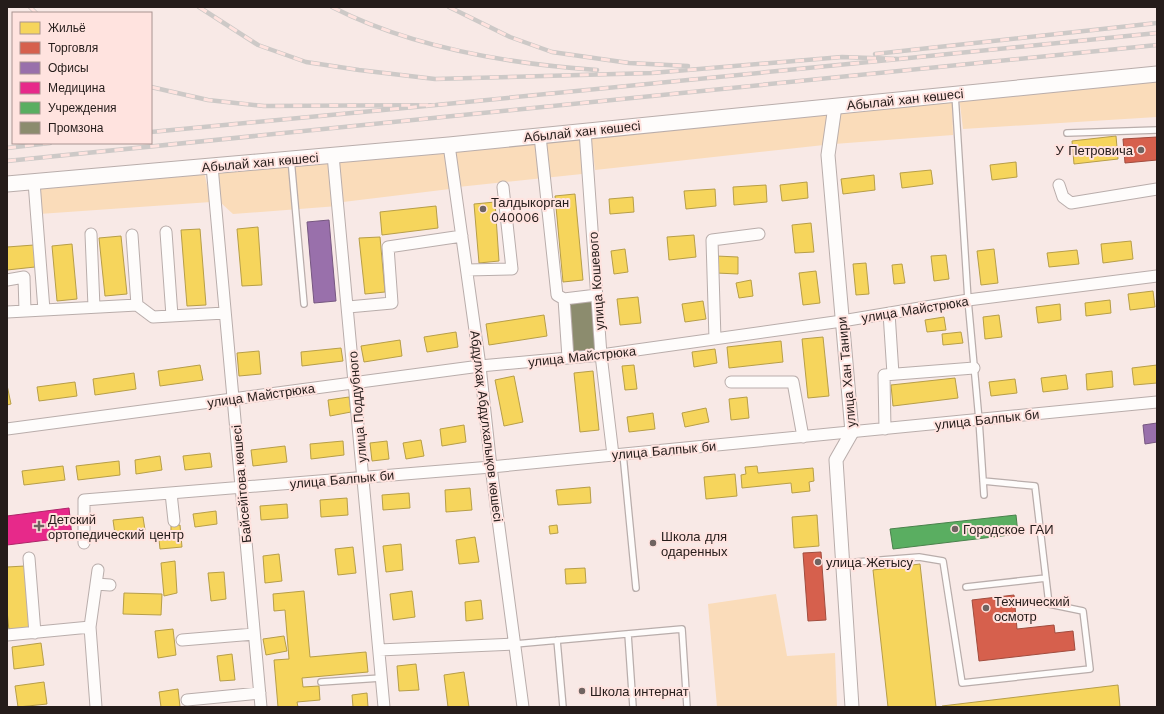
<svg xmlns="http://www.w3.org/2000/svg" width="1164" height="714" font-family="'Work Sans',sans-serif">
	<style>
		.green { fill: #fadcba }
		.homes { fill: #f6d55c; stroke: #b79e48 }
		.shops { fill: #d6604d; stroke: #a14c3e }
		.offices { fill: #9970ab; stroke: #765780 }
		.health { fill: #e7298a; stroke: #ad2568 }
		.public { fill: #5aae61; stroke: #4a824c }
		.industry { fill: #8c8c6e; stroke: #6d6a55 }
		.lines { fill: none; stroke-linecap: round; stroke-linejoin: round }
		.service-casing { stroke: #b9adab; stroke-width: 8 }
		.minor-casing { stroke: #b9adab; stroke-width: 13 }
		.tertiary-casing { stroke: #b9adab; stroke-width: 15 }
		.secondary-casing { stroke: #b9adab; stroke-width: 17 }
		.service { stroke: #fefcfb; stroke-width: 5.5 }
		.minor { stroke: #fefcfb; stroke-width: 11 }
		.tertiary { stroke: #fefcfb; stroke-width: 13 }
		.secondary { stroke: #fefcfb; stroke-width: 15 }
		.rail-casing { stroke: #cdc9c7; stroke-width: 4.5 }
		.rail { stroke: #ffe3df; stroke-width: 3; stroke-dasharray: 9; stroke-linecap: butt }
		.poi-dot { fill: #6f6461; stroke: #ffe3df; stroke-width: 1.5 }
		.labels { text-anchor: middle; stroke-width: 4; stroke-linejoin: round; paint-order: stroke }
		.street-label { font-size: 13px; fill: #251c1a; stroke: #ffe3df }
		.poi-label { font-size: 13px; fill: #251c1a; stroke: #ffe3df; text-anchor: start }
	</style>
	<rect width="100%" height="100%" fill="#f8e9e6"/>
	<path class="green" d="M1157 77V117L963 129 959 96Z
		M952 97 953 135 834 144 840 109Z
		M828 112 824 145 595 170 591 136Z
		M582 136V174L458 187 455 148Z
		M445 148 450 189 343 202 337 159Z
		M330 158 338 206 233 214 220 202 217 170Z
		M204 172 211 202 39 214 40 188Z
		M776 594 787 656 835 653 837 707H717L708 604Z"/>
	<path class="homes" d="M1116 136 1118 159 1074 164 1072 141Z
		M1016 162 1017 177 992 180 990 165Z
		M931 170 933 184 902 188 900 173Z
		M874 175 875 190 843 194 841 179Z
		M807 182 808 198 782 201 780 185Z
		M766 185 767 202 734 205 733 187Z
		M715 189 716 206 686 209 684 191Z
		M575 194 583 280 563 282 555 196Z
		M633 197 634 212 610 214 609 199Z
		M495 202 499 261 479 263 474 204Z
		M436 206 438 228 382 235 380 212Z
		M811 223 814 252 795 253 792 225Z
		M258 227 262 285 242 286 237 229Z
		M200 229 206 305 187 306 181 230Z
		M694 235 696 257 669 260 667 237Z
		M121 236 127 294 105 296 99 238Z
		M380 237 385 292 365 294 359 238Z
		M1131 241 1133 259 1103 263 1101 244Z
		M72 244 77 299 57 301 52 246Z
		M34 245 35 267 7 270V247Z
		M625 249 628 272 614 274 611 251Z
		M994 249 998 283 981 285 977 251Z
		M1077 250 1079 264 1049 267 1047 253Z
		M946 255 949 279 934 281 931 256Z
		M716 256 738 257V274L716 273Z
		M866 263 869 294 856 295 853 264Z
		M902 264 905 283 894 284 892 265Z
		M816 271 820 303 803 305 799 273Z
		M751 280 753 296 739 298 736 283Z
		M1153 291 1155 307 1130 310 1128 294Z
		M638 297 641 323 620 325 617 299Z
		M1110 300 1111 313 1086 316 1085 303Z
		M703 301 706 319 685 322 682 304Z
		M1060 304 1061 320 1038 323 1036 307Z
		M544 315 547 336 489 345 486 324Z
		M999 315 1002 337 985 339 983 317Z
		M944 317 946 330 927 332 925 320Z
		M456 332 458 347 427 352 424 337Z
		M961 332 963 343 943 345 942 334Z
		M823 337 829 396 808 398 802 339Z
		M400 340 402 356 364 362 361 346Z
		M781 341 783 362 729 368 727 347Z
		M341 348 343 361 302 366 301 352Z
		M715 349 717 363 694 367 692 352Z
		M259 351 261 374 239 376 237 353Z
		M200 365 203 380 160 386 158 371Z
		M634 365 637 389 625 390 622 366Z
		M1157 365V383L1134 385 1132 368Z
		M593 371 599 430 580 432 574 373Z
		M1112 371 1113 387 1087 390 1086 374Z
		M134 373 136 389 95 395 93 379Z
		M1066 375 1068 389 1043 392 1041 378Z
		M514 376 523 422 504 426 495 380Z
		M955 378 958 398 893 406 891 385Z
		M1015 379 1017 393 991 396 989 382Z
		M75 382 77 396 39 401 37 387Z
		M7 385 11 404 7 405Z
		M349 397 351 412 330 416 328 400Z
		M747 397 749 418 731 420 729 399Z
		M706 408 709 422 685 427 682 413Z
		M653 413 655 429 629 432 627 417Z
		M464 425 466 442 442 446 440 429Z
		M421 440 424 456 406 459 403 443Z
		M343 441 344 455 311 459 310 444Z
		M387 441 389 459 372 461 370 443Z
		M285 446 287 462 253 466 251 450Z
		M210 453 212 467 185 470 183 456Z
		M160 456 162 470 136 474 135 460Z
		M119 461 120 475 78 480 76 466Z
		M63 466 65 480 24 485 22 471Z
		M757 466 758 473 813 468 814 481 809 482 810 491 792 493 791 483 742 488 741 475 746 474 745 467Z
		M735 474 737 496 706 499 704 477Z
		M590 487 591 503 558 505 556 490Z
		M470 488 472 510 446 512 445 490Z
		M409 493 410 508 383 510 382 495Z
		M347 498 348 515 321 517 320 500Z
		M287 504 288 518 261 520 260 506Z
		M216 511 217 524 195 527 193 514Z
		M817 515 819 546 794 548 792 517Z
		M143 517 145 530 115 534 113 520Z
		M171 525H180L182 547 160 549 159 540H171Z
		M557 525 558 533 550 534 549 526Z
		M475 537 479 562 459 564 456 540Z
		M401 544 403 570 386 572 383 546Z
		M353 547 356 573 338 575 335 549Z
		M279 554 282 581 265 583 263 556Z
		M175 561 177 593 164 596 161 563Z
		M920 564 936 707H888L873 570Z
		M25 566 31 629 9 631 7 610V567Z
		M585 568 586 583 566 584 565 569Z
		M224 572 226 599 211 601 208 573Z
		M304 591 310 657 366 652 368 672 302 678 303 687 319 686 320 700 297 702 298 707H278L274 660 289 659 285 610 274 611 273 594Z
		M412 591 415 617 393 620 390 594Z
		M124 593 162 594 161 615 123 614Z
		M481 600 483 619 466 621 465 602Z
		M173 629 176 655 158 658 155 631Z
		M284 636 287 651 266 655 263 639Z
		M41 643 44 665 14 669 12 647Z
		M232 654 235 680 220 681 217 656Z
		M416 664 419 690 399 691 397 666Z
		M464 672 469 707H448L444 675Z
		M44 682 47 704 18 707 15 686Z
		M1118 685 1120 707H942V706Z
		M178 689 180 707H161L159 692Z
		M367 693 368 707H353L352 695Z"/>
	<path class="shops" d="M1157 137V160L1125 163 1123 139Z
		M821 552 826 620 808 621 803 553Z
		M1014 595 1017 629 1054 625 1055 633 1073 631 1075 650 979 661 972 600Z"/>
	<path class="offices" d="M329 220 336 301 314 303 307 222Z
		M1157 423V442L1145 444 1143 425Z"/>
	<path class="health" d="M69 508 72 537 7 545V516Z"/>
	<path class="public" d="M1016 515 1018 534 893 549 890 529Z"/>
	<path class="industry" d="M591 301 595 350 571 352 568 302Z"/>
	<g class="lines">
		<g class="service-casing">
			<path id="service" d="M955 94 968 300 979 420 984 495
				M1067 133 1157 130
				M291 159 304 304
				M623 454 636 588
				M843 563 919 557 943 561 962 683 1090 669 1083 611 1049 604 1035 486 983 481
				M966 587 1046 578
				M628 634 633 707
				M557 640 563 707
				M515 644 682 629 687 707
				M321 682 381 678"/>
		</g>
		<g class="minor-casing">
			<path id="minor" d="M585 131 601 355 613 455
				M540 136 557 295 564 299 568 358
				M449 145 480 366 491 467 523 707
				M333 155 384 707
				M212 166 261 707
				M34 182 44 310
				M1059 185 1063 197 1071 203 1157 189
				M166 232 172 316
				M91 234 94 307
				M132 235 137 305
				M467 270 512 269 503 187
				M7 280 24 277 25 311
				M564 299 597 295
				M348 307 392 303 388 247 462 236
				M7 312 137 305 153 317 225 313
				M889 313 893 374
				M715 339 712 240 759 234
				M731 382H793L803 437
				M7 429 480 366 601 355 842 321 968 300 1157 276
				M885 429 884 375 974 368
				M171 493 174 521
				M84 543V500L491 467 1157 402
				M29 558 35 633
				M96 584 110 585
				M7 635 90 627
				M182 640 254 634
				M379 650 515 644
				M187 700 260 693
				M96 707 90 627 98 570"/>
		</g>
		<g class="tertiary-casing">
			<path id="tertiary" d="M835 106 828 155 852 432 836 460 852 707"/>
		</g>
		<g class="secondary-casing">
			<path id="secondary" d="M7 184 449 145 1157 74"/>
		</g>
		<use href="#service" class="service"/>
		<use href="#minor" class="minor"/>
		<use href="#tertiary" class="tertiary"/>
		<use href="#secondary" class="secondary"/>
		<g class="rail-casing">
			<path id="rail" d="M30 7 36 13
				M199 7 258 45 306 62 359 70 435 79 652 73 842 57 899 59 436 105
				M332 7C410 47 511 64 597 70
				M449 7 510 37 552 52 629 63 688 66
				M875 54 1157 23
				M899 59 1157 33
				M151 87 208 100 264 106 436 105 151 132
				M7 148 50 143
				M7 161 1157 45"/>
		</g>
		<use href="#rail" class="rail"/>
	</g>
	<g class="poi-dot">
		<circle cx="1141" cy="150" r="4"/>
		<circle cx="483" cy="209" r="4"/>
		<path d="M37 520h4v4h4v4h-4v4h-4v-4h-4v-4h4z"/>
		<circle cx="955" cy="529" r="4"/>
		<circle cx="653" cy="543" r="4"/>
		<circle cx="818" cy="562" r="4"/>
		<circle cx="986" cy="608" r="4"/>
		<circle cx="582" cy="691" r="4"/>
	</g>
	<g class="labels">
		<g class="street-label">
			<text transform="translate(905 99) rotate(-6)" y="5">Абылай хан көшесі</text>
			<text transform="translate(582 131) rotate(-6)" y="5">Абылай хан көшесі</text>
			<text transform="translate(260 162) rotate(-5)" y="5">Абылай хан көшесі</text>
			<text transform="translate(596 281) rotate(-94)" y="5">улица Кошевого</text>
			<text transform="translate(915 309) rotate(-9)" y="5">улица Майстрюка</text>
			<text transform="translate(582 356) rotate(-6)" y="5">улица Майстрюка</text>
			<text transform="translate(846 372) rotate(-95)" y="5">улица Хан Танири</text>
			<text transform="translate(261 395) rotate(-8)" y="5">улица Майстрюка</text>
			<text transform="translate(357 407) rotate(-95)" y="5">улица Поддубного</text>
			<text transform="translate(987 419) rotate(-6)" y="5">улица Балпык би</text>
			<text transform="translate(487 426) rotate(83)" y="5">Абдұлхақ Абдұлхалықов көшесі</text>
			<text transform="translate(664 450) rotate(-5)" y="5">улица Балпык би</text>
			<text transform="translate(342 479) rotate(-5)" y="5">улица Балпык би</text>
			<text transform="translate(241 484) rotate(-95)" y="5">Байсейітова көшесі</text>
		</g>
		<g class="poi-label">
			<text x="1133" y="155" text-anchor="end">У Петровича</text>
			<text x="491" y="207">Талдыкорган<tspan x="491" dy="15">040006</tspan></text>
			<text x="48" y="524">Детский<tspan x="48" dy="15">ортопедический центр</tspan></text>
			<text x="963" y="534">Городское ГАИ</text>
			<text x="661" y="541">Школа для<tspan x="661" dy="15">одаренных</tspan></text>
			<text x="826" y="567">улица Жетысу</text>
			<text x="994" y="606">Технический<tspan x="994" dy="15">осмотр</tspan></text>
			<text x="590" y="696">Школа интернат</text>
		</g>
	</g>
	<rect width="1164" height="714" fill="none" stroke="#251c1a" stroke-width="16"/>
	<rect x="12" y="12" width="140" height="132" fill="#ffe3df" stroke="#a89390"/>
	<rect x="20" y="22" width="20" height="12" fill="#f6d55c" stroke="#a89390"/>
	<text x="48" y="32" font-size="12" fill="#251c1a">Жильё</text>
	<rect x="20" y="42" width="20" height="12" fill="#d6604d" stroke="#a89390"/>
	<text x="48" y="52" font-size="12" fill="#251c1a">Торговля</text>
	<rect x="20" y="62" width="20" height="12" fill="#9970ab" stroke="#a89390"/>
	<text x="48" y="72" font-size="12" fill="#251c1a">Офисы</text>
	<rect x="20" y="82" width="20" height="12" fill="#e7298a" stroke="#a89390"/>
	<text x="48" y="92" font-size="12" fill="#251c1a">Медицина</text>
	<rect x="20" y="102" width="20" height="12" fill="#5aae61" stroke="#a89390"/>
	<text x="48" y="112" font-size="12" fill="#251c1a">Учреждения</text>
	<rect x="20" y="122" width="20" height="12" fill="#8c8c6e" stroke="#a89390"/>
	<text x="48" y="132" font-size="12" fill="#251c1a">Промзона</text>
</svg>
